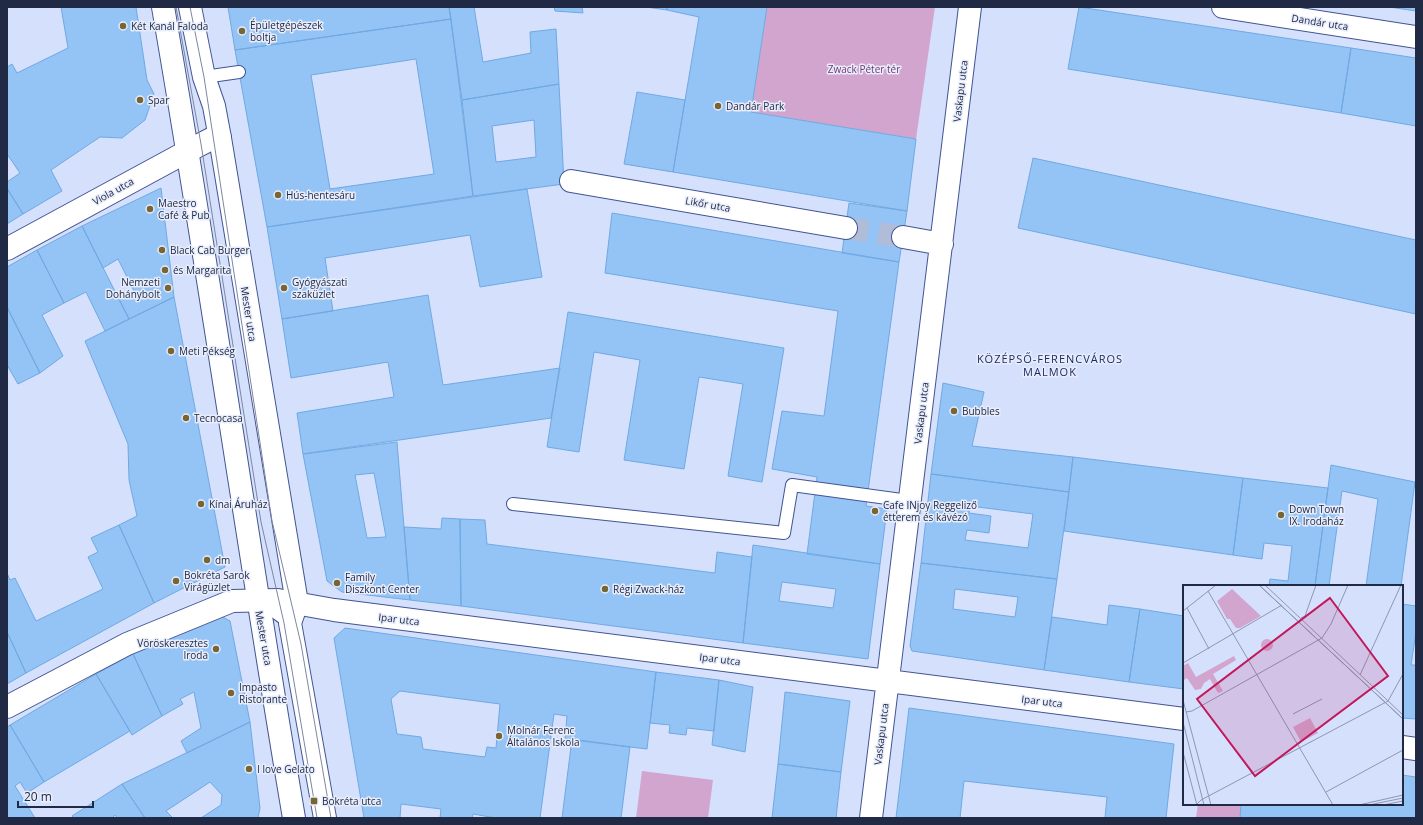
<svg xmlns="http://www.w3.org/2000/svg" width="1423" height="825" font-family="'Open Sans',sans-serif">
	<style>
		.green { fill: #d2a5ce }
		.building { fill: #94c3f5; stroke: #70a9e2; fill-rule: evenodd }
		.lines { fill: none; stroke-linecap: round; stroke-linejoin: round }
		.street-tunnel { stroke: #b1bcd8; stroke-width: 22; stroke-dasharray: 22 11; stroke-linecap: butt }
		.lane-casing { stroke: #425492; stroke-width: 14 }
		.street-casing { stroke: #425492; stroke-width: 24 }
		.secondary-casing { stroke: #425492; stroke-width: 24 }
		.lane { stroke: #fff; stroke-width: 12 }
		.street { stroke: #fff; stroke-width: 22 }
		.secondary { stroke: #fff; stroke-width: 22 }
		.tram { stroke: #7d87a3; stroke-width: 1 }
		.poi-dot { fill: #776533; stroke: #e8edfc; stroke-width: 1.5 }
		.labels { text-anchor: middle; stroke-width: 3; stroke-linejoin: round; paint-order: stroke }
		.street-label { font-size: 10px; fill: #212a45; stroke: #e8edfc }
		.poi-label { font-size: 10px; fill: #212a45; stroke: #e8edfc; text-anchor: start }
		.park-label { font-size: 10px; fill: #743670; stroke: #e8edfc }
		.neighbourhood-label { font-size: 11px; letter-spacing: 1px; fill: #1d2b65; stroke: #e8edfc }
		.inset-road { fill: none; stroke: #8d97b3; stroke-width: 1 }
		.view { fill: #c2185b; fill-opacity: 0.15; stroke: #c2185b; stroke-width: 2 }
		.inset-edge { fill: none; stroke: #212a45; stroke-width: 2 }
	</style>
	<rect width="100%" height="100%" fill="#d5e0fd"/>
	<path class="green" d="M767 7H935L916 139 751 112Z
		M642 771 713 780 708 818H636Z
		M1198 804H1241L1240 818H1196Z"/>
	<path class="building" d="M61 7H136L147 80 154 94 145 120 122 138 100 137 51 170 62 191 23 214 7 188V182L20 173 7 154V67L12 64 17 73 68 48Z
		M228 7H449L451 19 235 50Z
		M449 7H474L483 62 531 53 530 32 556 29 559 84 462 100Z
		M554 7H582L583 13 555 11Z
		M646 7H667V10Z
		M667 7H767L751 112 916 139 907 211 673 172 699 17 667 10Z
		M1079 7 1351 48 1341 113 1068 69Z
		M1389 7H1416V11Z
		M451 19 473 196 267 227 235 50ZM416 59 434 174 330 189 311 75Z
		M1351 48 1416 58V126L1341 113Z
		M559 84 564 184 473 196 462 100ZM534 120 536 157 496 162 492 126Z
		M637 92 685 100 673 172 624 164Z
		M1033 158 1416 240V314L1018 228Z
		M161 188 174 297 129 319 119 299 134 291 118 259 103 268 82 226Z
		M7 189 23 214 7 224Z
		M527 189 542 277 480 287 470 235 325 258 333 311 282 319 267 227Z
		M849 203 907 211 899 262 842 253Z
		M612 213 899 262 866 506 887 509 880 564 807 554 817 477 772 469 782 411 824 416 838 311 605 273Z
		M82 226 129 319 105 331 86 292 64 303 37 250Z
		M37 250 64 303 42 315 63 356 40 373 7 307V267Z
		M428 295 443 385 560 368 551 418 303 454 297 413 394 397 388 362 291 378 282 319Z
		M174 297 225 567 154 603 119 525 137 516 129 480 128 444 85 341Z
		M7 307 40 373 18 384 7 365Z
		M568 312 784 348 762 482 728 476 743 384 699 377 684 469 624 460 640 360 594 352 579 452 547 447Z
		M943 383 984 392 972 446 1073 457 1069 492 931 474Z
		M397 442 410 600 342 592 327 581 303 454ZM374 473 386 537 367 538 355 475Z
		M1073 457 1243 478 1233 555 1064 531Z
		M1331 465 1415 482 1401 586H1366L1378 499 1342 491 1329 586H1315Z
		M931 474 1069 492 1057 579 921 563ZM970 506 1033 514 1028 548 965 540 967 530 989 533 991 516 969 513Z
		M1243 478 1328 488 1315 586H1269L1270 579 1288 581 1292 546 1264 543 1262 559 1233 555Z
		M442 518 460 519 461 606 410 600 404 527 441 529Z
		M460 519 485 520 487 544 715 573 717 552 752 557 743 643 461 606Z
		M119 525 154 603 26 673 7 632V573L10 580 15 578 36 621 103 589 88 557 98 552 91 538Z
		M753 545 880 564 868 659 743 643ZM782 582 836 589 833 608 779 601Z
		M921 563 1057 579 1044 670 912 651 910 646ZM955 589 1018 597 1015 617 953 609Z
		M1402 604 1416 606V632L1411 665H1416V719L1402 718Z
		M1109 605 1140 609 1129 682 1044 670 1052 617 1107 625Z
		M1140 609 1184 616V689L1129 682Z
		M221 616 230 621 250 722 187 753 181 741 201 728 194 692 180 699 183 704 162 716 133 654Z
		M345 628 656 672 647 749 565 739 567 716 554 714 540 818H496L473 814 472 818H440L441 809 401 804 400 818H364L334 638ZM400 691 500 704 496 748 487 747 485 757 423 749 421 737 397 734 391 699Z
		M7 632 26 673 7 684Z
		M133 654 162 716 132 735 96 674Z
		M656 672 719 680 714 731 687 728 686 735 669 733 670 725 650 723Z
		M96 674 130 731 44 782 10 725Z
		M719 680 753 687 745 752 712 745Z
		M785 692 850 701 841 772 778 764Z
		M909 708 1174 744 1166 818H1105L1107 797 964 781 960 818H896Z
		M250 722 260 808 258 818H201L221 805 222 795 210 782 166 811 173 818H145L122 784Z
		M10 725 44 782 27 793 20 782 15 786 35 818H7V727Z
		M572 739 630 747 621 818H562Z
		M778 764 841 772 836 818H772Z
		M1402 775 1416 777V818H1240L1241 804H1402Z
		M122 784 145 818H117L115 815 112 818H74L72 816Z"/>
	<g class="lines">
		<path class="street-tunnel" d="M846 228 903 237"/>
		<g class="lane-casing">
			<path id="lane" d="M204 77 239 72
				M513 504 784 533 792 485 909 501
				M261 602 290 623"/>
		</g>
		<g class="street-casing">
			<path id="street" d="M1223 7 1416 37
				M571 181 846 228
				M903 237 942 244
				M7 249 188 151 213 138H220
				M7 707 127 644 232 601 278 600 334 610 1184 719
				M1402 747 1416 749
				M871 818 970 7"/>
		</g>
		<g class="secondary-casing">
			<path id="secondary" d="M163 7C210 277 248 548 294 818
				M190 7 204 77 214 106 220 138 297 603 290 623 325 818"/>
		</g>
		<use href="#lane" class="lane"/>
		<use href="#street" class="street"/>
		<use href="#secondary" class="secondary"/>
		<path class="tram" d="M176 7 201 144 261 522 284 623 317 818
			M190 7 204 77 272 521 301 644 331 818"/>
	</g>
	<g class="poi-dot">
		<circle cx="123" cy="26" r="4"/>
		<circle cx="242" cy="31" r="4"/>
		<circle cx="140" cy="100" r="4"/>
		<circle cx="718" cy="106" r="4"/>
		<circle cx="278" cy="195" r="4"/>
		<circle cx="150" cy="209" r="4"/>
		<circle cx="162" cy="250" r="4"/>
		<circle cx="165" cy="270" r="4"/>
		<circle cx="168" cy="288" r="4"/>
		<circle cx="284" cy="288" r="4"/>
		<circle cx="171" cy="351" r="4"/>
		<circle cx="954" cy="411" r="4"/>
		<circle cx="186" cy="418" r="4"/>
		<circle cx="201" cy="504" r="4"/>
		<circle cx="875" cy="511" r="4"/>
		<circle cx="1281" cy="515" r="4"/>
		<circle cx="207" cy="560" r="4"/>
		<circle cx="176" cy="581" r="4"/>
		<circle cx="337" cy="583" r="4"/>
		<circle cx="605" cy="589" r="4"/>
		<circle cx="216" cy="649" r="4"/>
		<circle cx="231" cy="693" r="4"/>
		<circle cx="499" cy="736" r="4"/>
		<circle cx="249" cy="769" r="4"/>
		<rect x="310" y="797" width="8" height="8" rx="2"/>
	</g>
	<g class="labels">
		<g class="street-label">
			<text transform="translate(1320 22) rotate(9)" y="4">Dandár utca</text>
			<text transform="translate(960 91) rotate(-83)" y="4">Vaskapu utca</text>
			<text transform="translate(113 191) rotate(-29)" y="4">Viola utca</text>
			<text transform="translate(708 204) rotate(10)" y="4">Likőr utca</text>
			<text transform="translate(249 314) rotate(81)" y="4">Mester utca</text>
			<text transform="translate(921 413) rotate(-83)" y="4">Vaskapu utca</text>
			<text transform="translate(399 619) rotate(7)" y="4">Ipar utca</text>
			<text transform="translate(264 638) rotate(80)" y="4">Mester utca</text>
			<text transform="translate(720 659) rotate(7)" y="4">Ipar utca</text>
			<text transform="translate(1042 701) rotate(7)" y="4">Ipar utca</text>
			<text transform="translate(881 734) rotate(-83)" y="4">Vaskapu utca</text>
		</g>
		<g class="poi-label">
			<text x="250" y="29">Épületgépészek<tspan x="250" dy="12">boltja</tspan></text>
			<text x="131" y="30">Két Kanál Faloda</text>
			<text x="148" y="104">Spar</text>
			<text x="726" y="110">Dandár Park</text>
			<text x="286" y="199">Hús-hentesáru</text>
			<text x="158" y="207">Maestro<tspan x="158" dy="12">Café &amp; Pub</tspan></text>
			<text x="170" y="254">Black Cab Burger</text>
			<text x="173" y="274">és Margarita</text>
			<text x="160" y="286" text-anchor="end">Nemzeti<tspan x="160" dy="12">Dohánybolt</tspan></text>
			<text x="292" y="286">Gyógyászati<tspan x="292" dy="12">szaküzlet</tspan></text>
			<text x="179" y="355">Meti Pékség</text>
			<text x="962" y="415">Bubbles</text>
			<text x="194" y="422">Tecnocasa</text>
			<text x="209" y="508">Kínai Áruház</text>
			<text x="883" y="509">Cafe INjoy Reggeliző<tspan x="883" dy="12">étterem és kávézó</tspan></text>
			<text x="1289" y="513">Down Town<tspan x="1289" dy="12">IX. Irodaház</tspan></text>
			<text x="215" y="564">dm</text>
			<text x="184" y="579">Bokréta Sarok<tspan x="184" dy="12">Virágüzlet</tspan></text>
			<text x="345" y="581">Family<tspan x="345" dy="12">Diszkont Center</tspan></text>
			<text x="613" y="593">Régi Zwack-ház</text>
			<text x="208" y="647" text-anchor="end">Vöröskeresztes<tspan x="208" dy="12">Iroda</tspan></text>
			<text x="239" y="691">Impasto<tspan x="239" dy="12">Ristorante</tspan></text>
			<text x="507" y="734">Molnár Ferenc<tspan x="507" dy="12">Általános Iskola</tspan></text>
			<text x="257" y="773">I love Gelato</text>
			<text x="322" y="805">Bokréta utca</text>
		</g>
		<g class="park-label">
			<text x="864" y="73">Zwack Péter tér</text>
		</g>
		<g class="neighbourhood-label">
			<text x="1050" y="363">KÖZÉPSŐ-FERENCVÁROS<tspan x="1050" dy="13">MALMOK</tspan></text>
		</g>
	</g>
	<g transform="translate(1183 585)">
		<rect width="220" height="220" fill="#d5e0fd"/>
		<path d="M49 4 78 31 57 43H53L47 34H44L34 16ZM78 60a6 6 0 1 1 12 0a6 6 0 1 1-12 0ZM51 71 53 75 30 89 40 106 35 108 27 94 21 98 18 104 12 105 4 93 1 95 0 81 5 78 13 92ZM127 133 135 148 118 157 110 142Z" fill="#d2a5ce"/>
		<path class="inset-road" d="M76 0 220 134M76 0 220 134M82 0 220 130M25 6 150 220M4 23 26 64M0 26 33 0M118 33 122 31 133 0M0 78 99 20M177 90 218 0M0 115 28 220M3 127 9 126 139 53 148 39 165 0M110 129 139 114M0 137 21 220M0 167 14 220M143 207 220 165M14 219 18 215 205 116 220 89M176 220 220 210M186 220 220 213M200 220 220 216"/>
		<path class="view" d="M147 13 205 91 72 191 14 114Z"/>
		<rect width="220" height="220" class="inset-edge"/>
	</g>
	<rect width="1423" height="825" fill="none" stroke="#212a45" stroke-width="16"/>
	<path d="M18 801v6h75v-6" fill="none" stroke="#212a45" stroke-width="2"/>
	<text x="24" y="801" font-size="12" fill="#212a45" stroke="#e8edfc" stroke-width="3" paint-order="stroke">20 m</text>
</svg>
